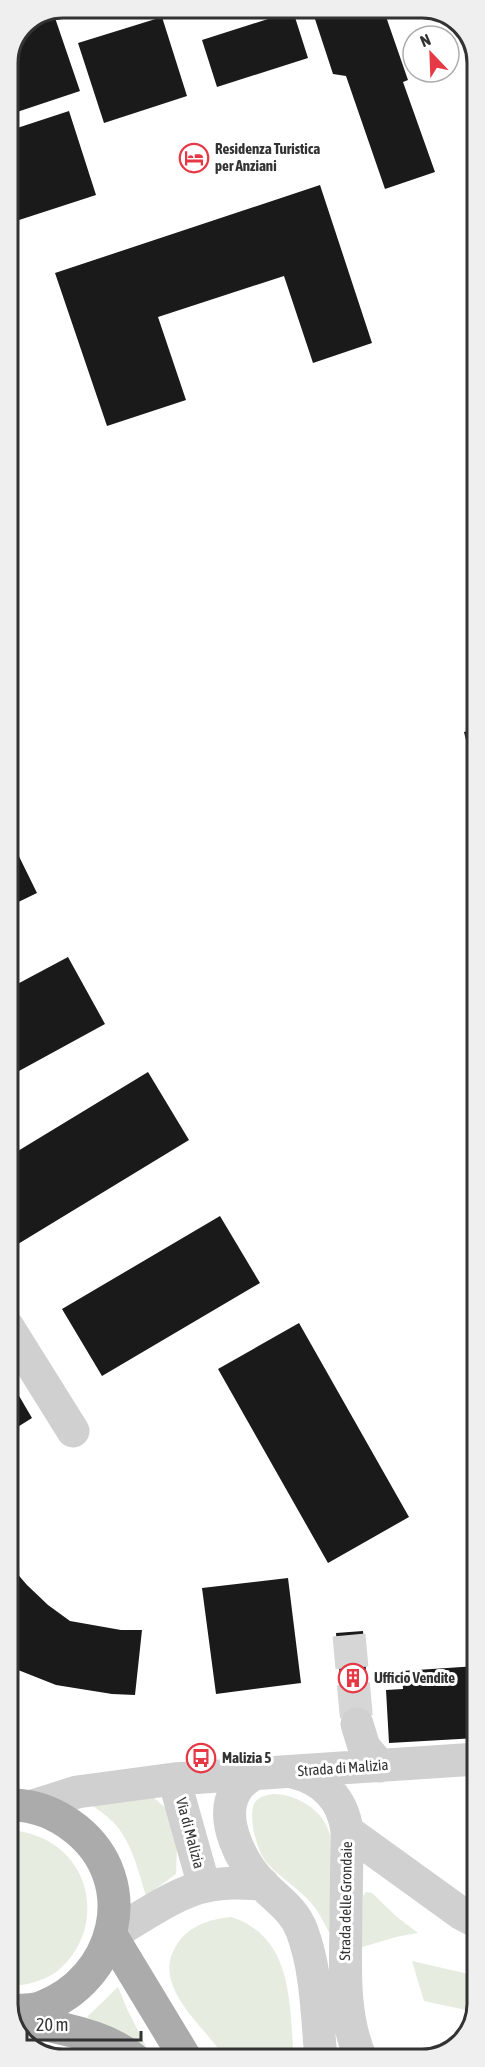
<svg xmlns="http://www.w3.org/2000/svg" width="485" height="2067" font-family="'Asap Condensed',sans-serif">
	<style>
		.green { fill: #e6ecdf }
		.building { fill: #1a1a1a }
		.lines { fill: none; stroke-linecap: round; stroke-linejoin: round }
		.minor-tunnel { stroke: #d6d6d6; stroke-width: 33; stroke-dasharray: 33 16; stroke-linecap: butt }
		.minor { stroke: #d0d0d0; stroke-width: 33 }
		.major { stroke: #ababab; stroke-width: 33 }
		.labels { text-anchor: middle; stroke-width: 6; stroke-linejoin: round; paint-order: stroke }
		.poi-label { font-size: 15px; font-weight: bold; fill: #333; stroke: #fff; text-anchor: start }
		.street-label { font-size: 15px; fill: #333; stroke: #fff }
		.rim { fill: none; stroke: #333; stroke-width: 3 }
	</style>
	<rect width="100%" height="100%" fill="#fff"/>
	<path class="green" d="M273 1794C298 1794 324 1811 330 1835L333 1931 329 1932C324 1923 319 1912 312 1904 299 1888 280 1878 267 1863 257 1853 246 1812 256 1801 261 1796 267 1795 273 1794Z
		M152 1796 170 1812 177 1847 176 1874 146 1896C138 1870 132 1842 113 1822 106 1815 97 1809 90 1804Z
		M8 1831C22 1830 36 1835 48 1841 98 1869 100 1938 56 1972 42 1982 25 1985 8 1987Z
		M366 1892 372 1893 397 1917 418 1933 396 1937 362 1947 363 1896Z
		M231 1917C294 1937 289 2004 294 2059H226C204 2025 148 1985 178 1943 190 1925 211 1919 231 1917Z
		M412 1961 477 1976V2004L475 2012 424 2001Z
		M118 1987 128 2011 146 2046 87 2017Z"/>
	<path class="building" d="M313 8H383L408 80 403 82 435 172 385 189 346 76 333 74 312 10Z
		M293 11 308 58 217 87 202 40Z
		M53 12 80 91 8 115V63L24 23Z
		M162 17 187 96 104 123 78 43Z
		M69 111 96 195 16 221 8 196V131Z
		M320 185 372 343 313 363 284 276 158 317 186 400 107 426 55 273Z
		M477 728V781H476L464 732Z
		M8 834 37 893 8 907Z
		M68 957 105 1024 8 1077V989Z
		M148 1072 189 1140 18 1244 8 1228V1157Z
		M220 1216 260 1283 102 1376 62 1309Z
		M299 1323 409 1517 328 1563 218 1369Z
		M8 1377 32 1418 8 1433Z
		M8 1563 27 1585 48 1605 70 1621 121 1630H142L135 1695 112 1694 56 1685 8 1666Z
		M288 1578 301 1683 216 1694 202 1588Z
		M363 1631 370 1723 344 1725 336 1633Z
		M477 1666V1738L389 1743 386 1690 403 1689 402 1671Z"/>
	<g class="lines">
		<path class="minor-tunnel" d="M349 1635 357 1724"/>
		<path class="minor" d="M8 1327 73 1431
			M357 1724 364 1747 380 1766
			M292 1772C323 1779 343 1799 347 1831 347 1863 346 1895 346 1927 345 1972 343 2017 361 2059
			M253 1774C247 1779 240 1783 236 1790 218 1819 242 1864 264 1886 279 1901 294 1910 302 1931 317 1971 317 2017 321 2059
			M174 1779 204 1886
			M33 1806 77 1792 174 1779 477 1759
			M347 1831 462 1914 477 1922
			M111 1935C137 1920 177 1891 207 1886 225 1882 244 1883 263 1884"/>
		<path class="major" d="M8 1805C33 1804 56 1813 76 1829 142 1882 117 1980 40 2008 31 2011 18 2010 9 2011
			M111 1935 186 2059
			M10 2015C52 2029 99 2031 134 2059"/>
	</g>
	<defs>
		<g id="hotel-ring" transform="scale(1.5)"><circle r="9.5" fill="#fff" stroke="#e63946" stroke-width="1.5"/><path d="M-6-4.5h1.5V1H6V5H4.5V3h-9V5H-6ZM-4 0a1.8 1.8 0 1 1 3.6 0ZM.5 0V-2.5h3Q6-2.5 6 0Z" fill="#e63946"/></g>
		<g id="building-ring" transform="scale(1.5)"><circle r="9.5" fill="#fff" stroke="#e63946" stroke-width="1.5"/><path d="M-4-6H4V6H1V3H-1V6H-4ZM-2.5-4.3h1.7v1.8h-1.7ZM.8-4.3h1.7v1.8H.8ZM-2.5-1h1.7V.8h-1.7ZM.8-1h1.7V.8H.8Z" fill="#e63946"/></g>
		<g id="bus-ring" transform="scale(1.5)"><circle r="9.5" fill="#fff" stroke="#e63946" stroke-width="1.5"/><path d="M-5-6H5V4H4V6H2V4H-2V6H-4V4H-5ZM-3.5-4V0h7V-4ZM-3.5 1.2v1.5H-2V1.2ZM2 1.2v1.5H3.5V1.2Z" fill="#e63946"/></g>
	</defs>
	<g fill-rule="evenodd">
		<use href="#hotel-ring" x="194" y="158"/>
		<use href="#building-ring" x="353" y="1678"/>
		<use href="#bus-ring" x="201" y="1758"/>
	</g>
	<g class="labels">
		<g class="poi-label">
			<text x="215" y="154">Residenza Turistica<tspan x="215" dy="17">per Anziani</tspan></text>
			<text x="374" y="1683">Ufficio Vendite</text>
			<text x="222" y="1763">Malizia 5</text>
		</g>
		<g class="street-label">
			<text transform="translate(343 1768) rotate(-4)" y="5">Strada di Malizia</text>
			<text transform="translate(190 1833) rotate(75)" y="5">Via di Malizia</text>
			<text transform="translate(346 1901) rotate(-89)" y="5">Strada delle Grondaie</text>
		</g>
	</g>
	<path d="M0 0H485V2067H0ZM63 18H422A45 45 0 0 1 467 63V2004A45 45 0 0 1 422 2049H63A45 45 0 0 1 18 2004V63A45 45 0 0 1 63 18Z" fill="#efefef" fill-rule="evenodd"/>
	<path class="rim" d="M63 18H422A45 45 0 0 1 467 63V2004A45 45 0 0 1 422 2049H63A45 45 0 0 1 18 2004V63A45 45 0 0 1 63 18Z"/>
	<g transform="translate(431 54) rotate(337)"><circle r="28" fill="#ffffff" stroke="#adadad" stroke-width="1.5"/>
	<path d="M0-4.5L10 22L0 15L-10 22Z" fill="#e63946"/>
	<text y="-9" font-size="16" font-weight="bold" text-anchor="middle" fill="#333333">N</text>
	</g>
	<path d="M27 2031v9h114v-9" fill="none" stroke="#333333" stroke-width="3"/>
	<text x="36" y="2031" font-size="18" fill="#333333" stroke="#ffffff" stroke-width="4.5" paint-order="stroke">20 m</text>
</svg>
